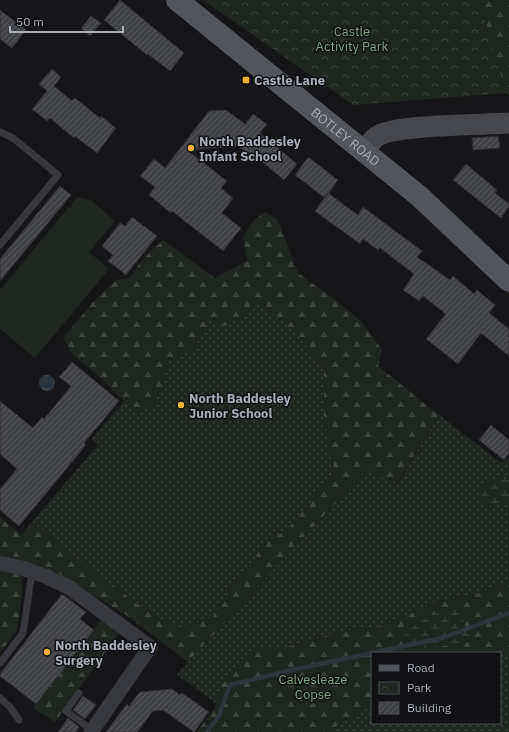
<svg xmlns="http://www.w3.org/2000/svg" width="509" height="732" font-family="'IBM Plex Sans',sans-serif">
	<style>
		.grass { fill: url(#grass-dots) }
		.forest { fill: url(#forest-firs) }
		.wetland { fill: url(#wetland-marsh) }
		.park { fill: url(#park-crowns) }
		.pitch { fill: #1e261f }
		.water { fill: url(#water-ripples) }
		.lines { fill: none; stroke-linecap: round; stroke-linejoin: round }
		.stream { stroke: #2c353c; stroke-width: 4.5 }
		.building { fill: url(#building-hatch); stroke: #303034 }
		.lane { stroke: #37383d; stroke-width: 7 }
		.street { stroke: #37383d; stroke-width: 15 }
		.secondary { stroke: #45474d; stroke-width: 21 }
		.primary { stroke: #53555c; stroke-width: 22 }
		.poi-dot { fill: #f2b134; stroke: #111113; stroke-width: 1.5 }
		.labels { text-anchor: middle; stroke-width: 3; stroke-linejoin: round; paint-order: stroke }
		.park-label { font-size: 13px; fill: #7fa381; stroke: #111113 }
		.poi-label { font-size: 13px; font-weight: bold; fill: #a8adb8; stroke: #111113; text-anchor: start }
		.street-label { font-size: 13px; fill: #a8adb8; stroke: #111113 }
	</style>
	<defs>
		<pattern id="grass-dots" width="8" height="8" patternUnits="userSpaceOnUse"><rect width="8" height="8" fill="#1e261f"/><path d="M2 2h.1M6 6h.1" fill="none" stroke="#3c433d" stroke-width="1.8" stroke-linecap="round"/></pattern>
		<pattern id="forest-firs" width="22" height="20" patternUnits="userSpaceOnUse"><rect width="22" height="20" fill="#1e261f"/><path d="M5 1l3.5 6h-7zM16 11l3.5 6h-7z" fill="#3c433d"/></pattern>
		<pattern id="wetland-marsh" width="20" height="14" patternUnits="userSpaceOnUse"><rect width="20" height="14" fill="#1e261f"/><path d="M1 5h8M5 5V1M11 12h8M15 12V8" fill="none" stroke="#3c433d"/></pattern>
		<pattern id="park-crowns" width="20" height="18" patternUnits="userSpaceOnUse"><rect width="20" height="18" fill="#1e261f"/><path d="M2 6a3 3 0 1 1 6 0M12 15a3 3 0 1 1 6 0" fill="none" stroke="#3c433d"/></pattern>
		<pattern id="water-ripples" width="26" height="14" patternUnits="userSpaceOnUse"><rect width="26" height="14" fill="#2c353c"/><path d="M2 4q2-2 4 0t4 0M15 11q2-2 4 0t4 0" fill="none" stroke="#485056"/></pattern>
		<pattern id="building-hatch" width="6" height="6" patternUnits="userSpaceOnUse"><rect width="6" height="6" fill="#404145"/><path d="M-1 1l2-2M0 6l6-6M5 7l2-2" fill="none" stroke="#595a5e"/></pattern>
	</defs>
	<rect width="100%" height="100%" fill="#161618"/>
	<path class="grass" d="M257 300 294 331 315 356 324 371V416L328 444 334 466 332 476 287 530 274 538 261 544 254 562 233 582 225 599 213 617 183 627 158 619 89 568 32 522 98 445 92 439 124 401 136 412 153 407 170 359 193 350 209 320 242 317Z
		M439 415 501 463 509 458V580L480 593 438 601 382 626 343 631 287 647 254 648 217 694V704L177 675 188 662 365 471 398 483Z
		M509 655V732H330L339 724 357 716 372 704V723H500V657Z"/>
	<path class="forest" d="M479 0H509V95L506 93Z
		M265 212 278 220 298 273 326 293 361 321 382 350 378 366 439 415 397 483 365 471 188 662 129 617 56 572 0 555V517L22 535 32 522 89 568 158 619 183 627 213 617 225 599 233 582 254 562 261 544 274 538 287 530 332 476 334 466 328 444 324 416V371L315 356 294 331 257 300 242 317 225 326 209 320 193 350 170 360 153 407 136 412 97 375 74 356 63 338 93 302 116 280 131 277C138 262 151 251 163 240L215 278 247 261 243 237 254 220Z
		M0 568 21 574 22 593 17 630 0 653Z
		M509 580V655L500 657V653H372V704L357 716 339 724 330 732H197L217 704V694L228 674 254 648 287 647 343 631 382 626 438 601 480 593Z
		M101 620 120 632 55 722 33 708Z"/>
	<path class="wetland" d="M509 474V505L489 506 482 502 479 490 481 484Z
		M452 607 460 611 466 629 472 638 469 642 447 646H430L418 650 409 649 404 635C418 621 434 613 452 607Z"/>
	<path class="park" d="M203 0H479L506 93 353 105Z"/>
	<path class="pitch" d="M77 197 91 200 115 221 89 252 109 269 35 358 0 329V290Z"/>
	<path class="water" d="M39 383a8 8 0 1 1 16 0a8 8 0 1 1-16 0Z"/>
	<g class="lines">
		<path class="stream" d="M207 732 219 716 230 685 292 670 442 638 509 613"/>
	</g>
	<path class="building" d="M120 0 184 53 170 71 148 54 147 55 104 20Z
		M0 10 26 30 12 48 0 39Z
		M91 16 101 23 90 36 81 28Z
		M52 69 61 77 54 86 72 101 75 98 100 118 101 116 116 128 97 153 75 136 74 138 50 118 47 121 32 109 47 91 39 84Z
		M226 110 245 124 253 114 267 124 260 133 297 164 284 180 254 155 252 157 238 146 187 150 227 181 221 188 233 198 222 213 241 228 223 251 172 211 171 213 149 195 155 187 140 176 154 159 165 168 209 111Z
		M498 136 500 148 473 150 472 138Z
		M308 157 338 180 325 198 295 175Z
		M466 164 497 190 495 193 509 204V206L501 218 453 180Z
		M60 186 71 195 0 281V259Z
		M328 193 358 215 363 207 422 251 417 257 450 280 453 276 474 294 477 290 495 305 489 313 509 329V356L481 333 458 364 426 339 446 314 423 296 419 301 403 290 414 274 380 248 378 250 363 239 360 244 315 211Z
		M132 217 157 236 126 275 108 261 113 255 102 246 120 223 125 226Z
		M72 362 119 401 84 443 86 445 19 526 0 510V489L17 469 0 454V401L33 428 42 417 44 419 71 386 59 377Z
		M491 425 509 440V453L504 460 479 440Z
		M62 594 86 612 80 619 94 630 36 704 0 676V674Z
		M172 689 180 695 182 693 209 712 194 732 163 710 153 711 137 732H106L127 704 129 706 140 692Z
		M83 696 96 705 85 719 73 710Z
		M68 718 79 727 76 732H58Z"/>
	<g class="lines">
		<path class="lane" d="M0 132 13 138 58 175 0 245
			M0 663 23 633 32 572
			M79 693 66 711 92 730
			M0 698 10 707 19 720"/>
		<path class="street" d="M0 563 22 568 45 576 70 588 150 647 91 732"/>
		<path class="secondary" d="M364 151C368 146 372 140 376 137 392 124 484 125 509 123"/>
		<path class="primary" id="s1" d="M177 0 419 196 509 281"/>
	</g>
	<g class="poi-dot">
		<rect x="242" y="76" width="8" height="8" rx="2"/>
		<circle cx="191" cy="148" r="4"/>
		<circle cx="181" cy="405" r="4"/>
		<circle cx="47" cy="652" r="4"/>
	</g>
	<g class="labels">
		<g class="park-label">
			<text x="352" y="36">Castle<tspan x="352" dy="15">Activity Park</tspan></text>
			<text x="313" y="684">Calvesleaze<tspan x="313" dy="15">Copse</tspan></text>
		</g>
		<g class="poi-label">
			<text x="254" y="85">Castle Lane</text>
			<text x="199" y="146">North Baddesley<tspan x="199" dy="15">Infant School</tspan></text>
			<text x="189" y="403">North Baddesley<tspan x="189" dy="15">Junior School</tspan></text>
			<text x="55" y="650">North Baddesley<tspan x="55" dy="15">Surgery</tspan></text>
		</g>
		<g class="street-label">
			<text dy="5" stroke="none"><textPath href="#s1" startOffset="217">BOTLEY ROAD</textPath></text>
		</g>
	</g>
	<rect x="371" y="652" width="130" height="72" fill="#111113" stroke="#4d4f55"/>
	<rect x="379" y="665" width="20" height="6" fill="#53555c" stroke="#4d4f55"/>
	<text x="407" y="672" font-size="12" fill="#a8adb8">Road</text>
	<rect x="379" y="682" width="20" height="12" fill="url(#park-crowns)" stroke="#4d4f55"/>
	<text x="407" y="692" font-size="12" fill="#a8adb8">Park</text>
	<rect x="379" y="702" width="20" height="12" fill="url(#building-hatch)" stroke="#4d4f55"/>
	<text x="407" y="712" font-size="12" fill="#a8adb8">Building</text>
	<path d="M10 26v6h113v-6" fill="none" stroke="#a8adb8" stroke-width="2"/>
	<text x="16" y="26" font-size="12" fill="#a8adb8" stroke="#111113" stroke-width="3" paint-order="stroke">50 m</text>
</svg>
